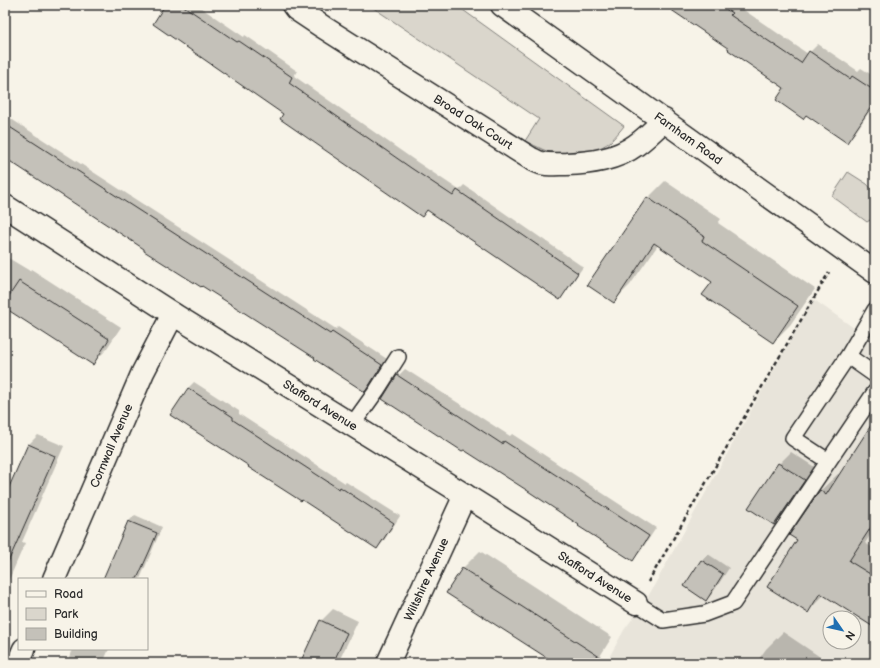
<svg xmlns="http://www.w3.org/2000/svg" width="880" height="668" font-family="'Balsamiq Sans',sans-serif">
	<style>
		.built { fill: #e8e4da; fill-rule: evenodd }
		.green { fill: #dad6cc; stroke: #82807c }
		.shadow { fill: #0003 }
		.building { fill: #c4c1b9; stroke: #2b2b2b }
		.lines { fill: none; stroke-linecap: round; stroke-linejoin: round }
		.lane-casing { stroke: #2b2b2b; stroke-width: 18 }
		.street-casing { stroke: #2b2b2b; stroke-width: 25 }
		.primary-casing { stroke: #2b2b2b; stroke-width: 25 }
		.path { stroke: #2b2b2b; stroke-width: 2.5; stroke-dasharray: 4 3; stroke-linecap: butt }
		.lane { stroke: #f7f3e8; stroke-width: 15 }
		.street { stroke: #f7f3e8; stroke-width: 22 }
		.primary { stroke: #f7f3e8; stroke-width: 22 }
		.labels { text-anchor: middle; stroke-width: 3; stroke-linejoin: round; paint-order: stroke }
		.street-label { font-size: 12px; fill: #2b2b2b; stroke: #f7f3e8 }
	</style>
	<rect width="100%" height="100%" fill="#f7f3e8"/>
	<filter id="ink" filterUnits="userSpaceOnUse"><feTurbulence type="fractalNoise" baseFrequency=".025" numOctaves="2"/><feDisplacementMap in="SourceGraphic" scale="8" xChannelSelector="R" yChannelSelector="G"/><feConvolveMatrix kernelMatrix="1 2 1 2 8 2 1 2 1" color-interpolation-filters="sRGB"/></filter>
	<g filter="url(#ink)">
		<path class="built" d="M813 299 875 343V663H606L624 630 645 602ZM830 618H854V642H830Z"/>
		<path class="green" d="M369 5H456L624 126C620 131 615 137 610 142 592 155 565 157 544 150 538 147 531 144 525 141L539 119Z
			M848 172 867 184 875 193V217L867 222 832 196Z
			M875 320V343L864 335Z"/>
		<path class="shadow" d="M167 5H197L244 37 245 35 297 71 294 76 417 162 459 190 464 185 583 267 565 293 559 299 428 210 422 215 285 114Z
			M668 5H739L738 6 808 54 818 44 858 71 861 68 875 77V103L855 133 846 142 806 114 785 88Z
			M5 115 336 329 338 327 387 359 370 385 364 391 316 358 146 249 5 157Z
			M665 181 721 219 718 223 815 289 790 325 773 342 713 282 658 245 630 285 613 302 648 198Z
			M5 256 30 271 31 269 121 327 105 351 93 363 5 307Z
			M405 369 510 436 512 434 656 528 640 552 632 560 581 524 398 376Z
			M194 382 239 411V414L345 483 346 482 400 516 383 542 377 548 250 465 188 388Z
			M875 421V528L865 543 875 549V626L825 594 807 612 798 540 820 491 838 474 840 475Z
			M38 435 64 446 22 542 25 543 5 589V500L29 444Z
			M791 452 816 468 786 512 774 524 779 464Z
			M135 515 162 527 140 579H104L129 521Z
			M480 551 612 637 597 661 595 663H557L447 592 463 568Z
			M708 554 729 568 712 594 706 600 685 586 702 560Z
			M333 609 358 621 338 663H302L321 621Z
			M783 632 829 663H756L766 649Z
			M73 649H109L103 663H70L71 661 69 660Z"/>
		<path class="building" d="M165 5H182L237 42 239 41 292 77 289 83 411 168 453 196 457 190 578 273 560 300 427 210 422 217 280 119 283 114 153 24Z
			M664 5H719L732 13 730 15 801 63 809 51 850 79 852 76 875 91V101L847 143 806 115 803 119 776 100 784 88 728 50 729 49Z
			M5 124 330 334 332 332 382 365 365 392 314 359 315 358 240 310 202 286 201 287 144 251V249L5 158Z
			M647 197 704 236 702 241 798 306 773 343 702 295 712 282 654 243 614 303 587 285Z
			M19 281 109 339 93 365 5 308V302Z
			M397 375 502 444 504 441 649 536 633 561 578 526 579 525 528 491 464 450 462 451 382 399Z
			M188 388 233 417V420L339 489 340 487 394 523 377 549 302 500 301 501 248 467 249 466 170 415Z
			M875 419V521L849 561 875 577V628L820 593 808 613 767 587 797 540 789 535 820 490 826 495Z
			M28 444 55 456 5 569V496Z
			M778 463 805 480 774 525 748 508Z
			M128 521 157 533 150 550 137 579H103Z
			M701 560 723 574 706 601 684 586Z
			M462 568 609 663H555L446 593Z
			M320 620 347 633 333 663H300Z"/>
		<g class="lines">
			<g class="lane-casing">
				<path id="lane" d="M848 356 875 375
					M352 425 377 390 398 357
					M828 461 793 438 848 356 875 310
					M636 603 663 620 704 614 733 603 875 392"/>
			</g>
			<g class="street-casing">
				<g id="street">
					<path id="s1" d="M293 5 296 9 323 27 530 158C534 160 537 162 541 163 549 165 558 164 566 164 590 163 616 160 636 145 646 138 655 129 664 120"/>
					<path id="s2" d="M5 206 173 314 465 495 636 603"/>
					<path id="s3" d="M54 579 143 372 173 314"/>
					<path d="M18 663 24 649"/>
					<path id="s4" d="M388 663 465 495"/>
				</g>
			</g>
			<g class="primary-casing">
				<g id="primary">
					<path id="s5" d="M502 5 875 272"/>
				</g>
			</g>
			<path class="path" d="M648 582 829 272"/>
			<use href="#lane" class="lane"/>
			<use href="#street" class="street"/>
			<use href="#primary" class="primary"/>
		</g>
	</g>
	<g class="labels">
		<g class="street-label">
			<text dy="4" stroke="none"><textPath href="#s1" startOffset="215">Broad Oak Court</textPath></text>
			<text dy="4" stroke="none"><textPath href="#s5" startOffset="229">Farnham Road</textPath></text>
			<text dy="4" stroke="none"><textPath href="#s2" startOffset="373">Stafford Avenue</textPath></text>
			<text dy="4" stroke="none"><textPath href="#s3" startOffset="145">Cornwall Avenue</textPath></text>
			<text dy="4" stroke="none"><textPath href="#s2" startOffset="697">Stafford Avenue</textPath></text>
			<text dy="4" stroke="none"><textPath href="#s4" startOffset="92">Wiltshire Avenue</textPath></text>
		</g>
	</g>
	<rect width="880" height="668" fill="none" stroke="#f7f3e8" stroke-width="20"/>
	<rect x="10" y="10" width="860" height="648" fill="none" stroke="#2b2b2b" stroke-width="1.5" filter="url(#ink)"/>
	<rect x="18" y="578" width="130" height="72" fill="#f7f3e8" stroke="#a5a39c"/>
	<rect x="26" y="591" width="20" height="6" fill="#f7f3e8" stroke="#a5a39c"/>
	<text x="54" y="598" font-size="12" fill="#2b2b2b">Road</text>
	<rect x="26" y="608" width="20" height="12" fill="#dad6cc" stroke="#a5a39c"/>
	<text x="54" y="618" font-size="12" fill="#2b2b2b">Park</text>
	<rect x="26" y="628" width="20" height="12" fill="#c4c1b9" stroke="#a5a39c"/>
	<text x="54" y="638" font-size="12" fill="#2b2b2b">Building</text>
	<g transform="translate(842 630) rotate(124)"><circle r="19" fill="#f7f3e8" stroke="#a5a39c"/>
	<path d="M0-3L7 15L0 10L-7 15Z" fill="#1f6fb2"/>
	<text y="-6" font-size="11" font-weight="bold" text-anchor="middle" fill="#2b2b2b">N</text>
	</g>
</svg>
